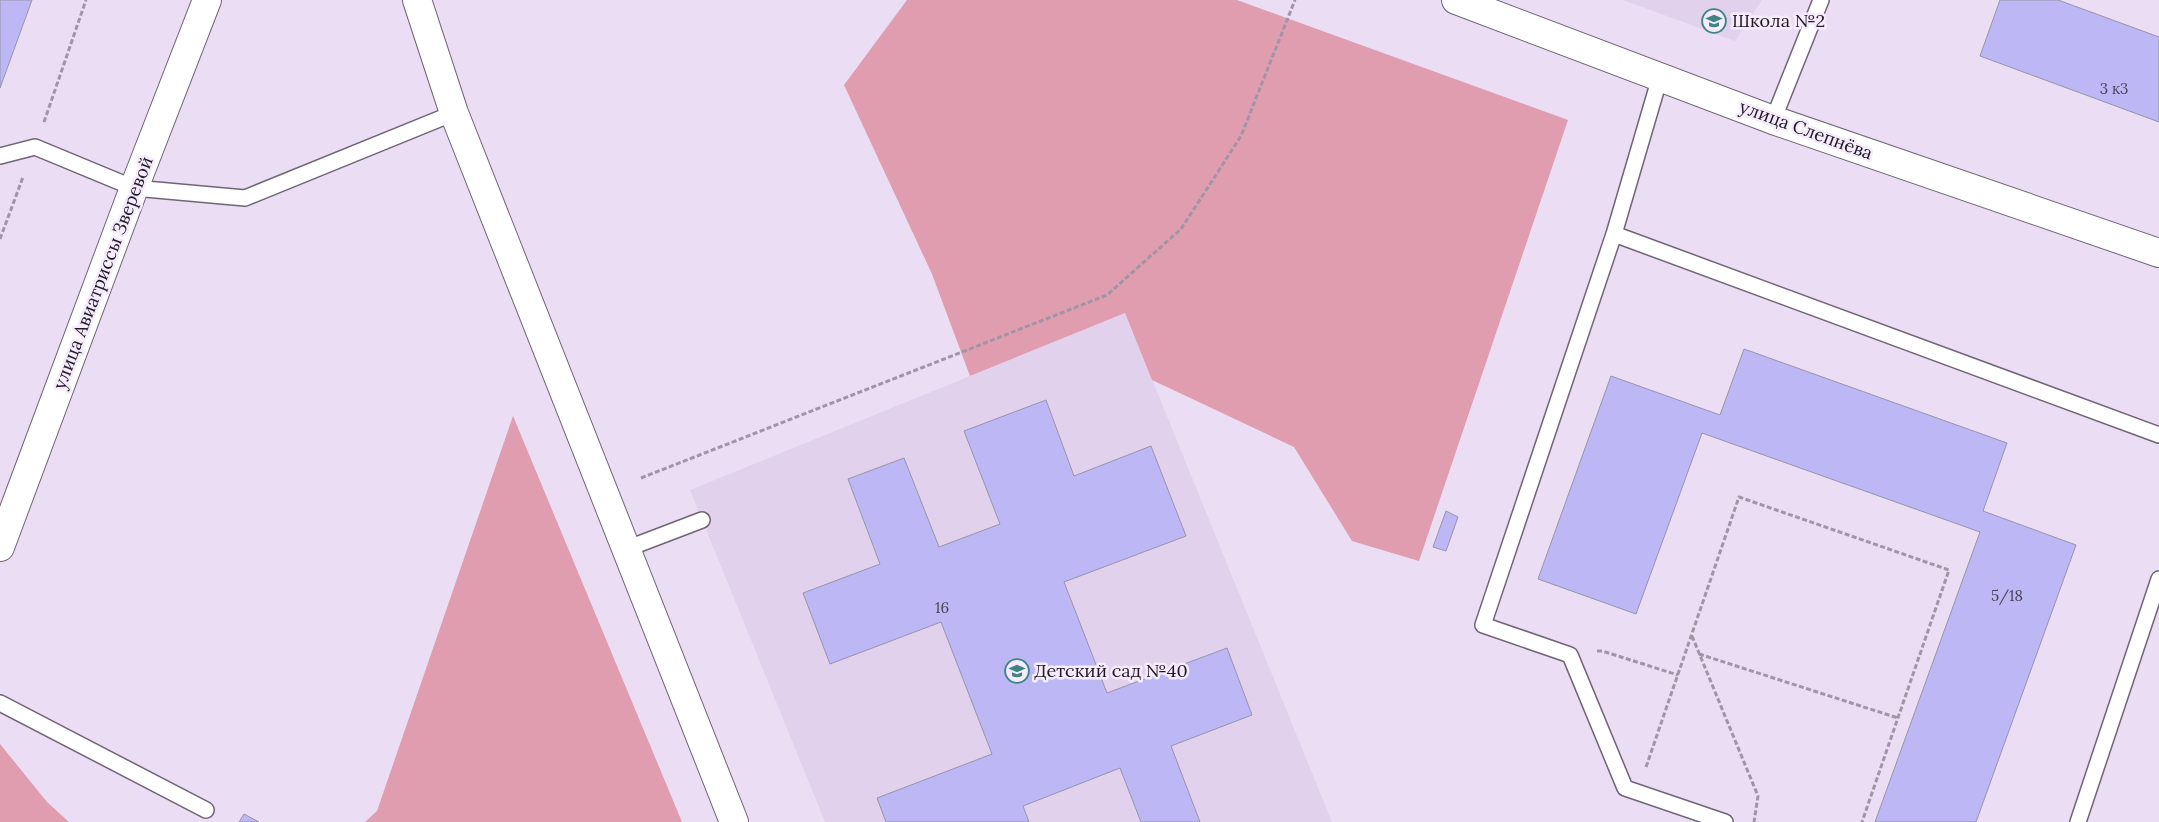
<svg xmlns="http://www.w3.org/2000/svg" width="2159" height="822" font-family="Lora,serif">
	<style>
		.built { fill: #e2d1ed }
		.green { fill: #df9daf }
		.building { fill: #beb7f5; stroke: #9694aa }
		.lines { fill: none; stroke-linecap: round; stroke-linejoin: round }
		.service-casing { stroke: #706477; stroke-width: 18 }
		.minor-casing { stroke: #706477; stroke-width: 30 }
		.tertiary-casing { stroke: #706477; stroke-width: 30 }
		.path { stroke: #a095a6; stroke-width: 3; stroke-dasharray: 5 2.5; stroke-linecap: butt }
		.service { stroke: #fff; stroke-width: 15 }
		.minor { stroke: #fff; stroke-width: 28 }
		.tertiary { stroke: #fff; stroke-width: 28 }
		.labels { text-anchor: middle; stroke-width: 5; stroke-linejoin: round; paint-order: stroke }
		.number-label { font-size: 15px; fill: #484258 }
		.poi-label { font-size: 18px; fill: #201b23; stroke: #f6ebfd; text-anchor: start }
		.street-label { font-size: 18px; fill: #201b23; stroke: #f6ebfd }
	</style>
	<rect width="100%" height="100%" fill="#ebddf3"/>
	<path class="built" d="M1623 0H1762L1735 41Z
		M1125 313 1332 822H825L690 490Z"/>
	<path class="green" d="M907 0H1237L1568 120 1419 561 1352 541 1294 447 1152 380 1125 313 970 376 932 274 844 85Z
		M513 416 682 822H365L377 811Z
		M0 744 47 802 69 822H0Z"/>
	<path class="building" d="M0 0H32L0 88Z
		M2000 0H2058L2159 37V122L1980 56Z
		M1744 349 2007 443 1983 511 2076 545 1976 822H1875L1980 532 1702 433 1636 614 1538 579 1611 376 1720 415Z
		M1046 400 1074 476 1151 446 1186 536 1064 582 1107 693 1227 648 1252 715 1171 746 1200 822H1141L1120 768 1023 806 1029 822H886L877 798 992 754 941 622 830 664 803 593 880 564 848 479 904 458 939 547 1000 524 964 431Z
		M1446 511 1458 517 1446 551 1433 547Z
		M244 814 259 822H239Z"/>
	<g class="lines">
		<g class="service-casing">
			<path id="service" d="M1660 77 1614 234 2159 435
				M1773 120 1821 0
				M0 156 35 147 134 188 245 198 454 113
				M1614 234 1483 625 1570 655 1625 788 1725 822
				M626 549 702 520
				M0 703 206 810
				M2078 822 2159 579"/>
		</g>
		<g class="minor-casing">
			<path id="minor" d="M1456 0 1773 120 2159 253
				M0 547 134 188 207 0"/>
		</g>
		<g class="tertiary-casing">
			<path id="tertiary" d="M417 0 454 113 734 822"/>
		</g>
		<path class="path" d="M44 122 86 0
			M0 239 23 177
			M641 478 1107 295 1181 229 1241 136 1295 0
			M1692 636 1758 796 1754 822
			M1597 651H1602L1678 675
			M1699 654 1898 718
			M1646 767 1739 497 1949 570 1862 822"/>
		<use href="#service" class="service"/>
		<use href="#minor" class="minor"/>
		<use href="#tertiary" class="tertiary"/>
	</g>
	<defs>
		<g id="school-ring" transform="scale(1.25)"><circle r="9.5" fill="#f6ebfd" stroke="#3c8583" stroke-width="1.5"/><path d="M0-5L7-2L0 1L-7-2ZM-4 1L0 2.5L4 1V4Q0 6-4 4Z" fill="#3c8583"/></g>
	</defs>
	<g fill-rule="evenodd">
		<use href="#school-ring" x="1714" y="21"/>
		<use href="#school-ring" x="1017" y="671"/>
	</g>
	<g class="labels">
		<g class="number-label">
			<text x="2114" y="94">3 к3</text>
			<text x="2007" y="601">5/18</text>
			<text x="942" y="613">16</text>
		</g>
		<g class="poi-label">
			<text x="1732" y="27">Школа №2</text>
			<text x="1034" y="677">Детский сад №40</text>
		</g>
		<g class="street-label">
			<text transform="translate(1806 130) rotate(20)" y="6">улица Слепнёва</text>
			<text transform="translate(103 273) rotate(-69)" y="6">улица Авиатриссы Зверевой</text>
		</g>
	</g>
</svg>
